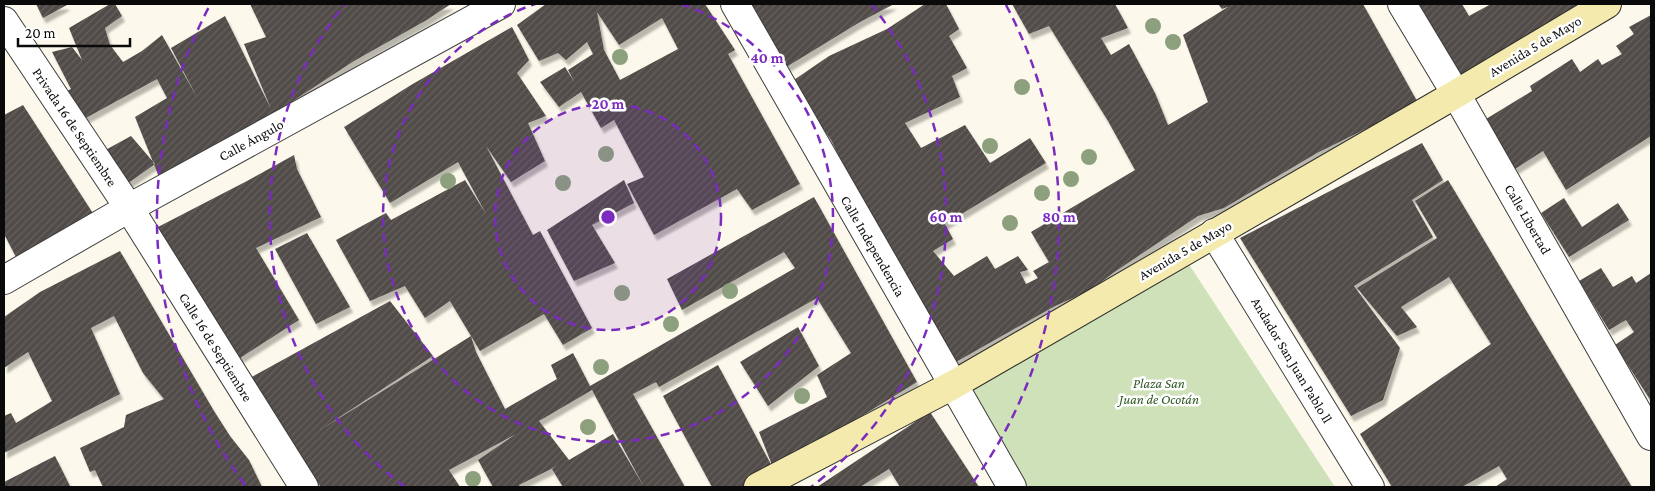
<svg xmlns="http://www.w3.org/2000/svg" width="1655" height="491" font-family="'Crimson Pro',serif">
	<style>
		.park { fill: #cfe1b9 }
		.building { fill: url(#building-hatch); fill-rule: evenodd; filter: url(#shadow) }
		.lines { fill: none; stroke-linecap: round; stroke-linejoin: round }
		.street-casing { stroke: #3d3d3d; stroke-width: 30 }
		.secondary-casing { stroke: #2c2c2c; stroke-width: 30 }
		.street { stroke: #fff; stroke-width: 28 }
		.secondary { stroke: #f4eaae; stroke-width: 28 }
		.tree { fill: #8ca07e }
		.ring { fill: none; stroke: #7b2cbf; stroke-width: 2.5; stroke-dasharray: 9 6 }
		.labels { text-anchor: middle; stroke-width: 5; stroke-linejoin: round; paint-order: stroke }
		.street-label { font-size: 14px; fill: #0a0a0a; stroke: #fff }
		.park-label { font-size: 14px; font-style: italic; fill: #315825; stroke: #fff }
		.centre { fill: #7b2cbf; stroke: #fff; stroke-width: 2.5 }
		.ring-label { font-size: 15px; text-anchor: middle; font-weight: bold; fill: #7b2cbf; stroke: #fff; stroke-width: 5; stroke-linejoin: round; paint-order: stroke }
	</style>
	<defs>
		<pattern id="building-hatch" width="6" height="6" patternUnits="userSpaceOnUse" patternTransform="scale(1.25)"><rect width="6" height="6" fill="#514c48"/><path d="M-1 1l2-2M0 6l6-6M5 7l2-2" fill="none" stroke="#65615e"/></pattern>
		<filter id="shadow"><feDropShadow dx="3" dy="5.5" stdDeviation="1" flood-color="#0004"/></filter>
	</defs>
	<rect width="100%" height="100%" fill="#fcf8eb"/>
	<path class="park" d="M1188 263 1335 487H1028L972 390Z"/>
	<path class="building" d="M36 4H65L67 5 43 18Z
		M110 4H115L122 16 105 28 110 45 123 62 142 51 162 35 198 99 171 48 225 16 271 109 244 44 266 37 250 4H451L425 21 354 61 273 114 161 182 135 117 167 98 157 79 73 125 55 97 71 89 52 52 72 47 82 60 69 28Z
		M546 4H705L735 50 728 54 800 184 752 210 737 189 654 235 627 184 644 177 614 120 601 128 581 92 559 107 540 82 565 67 575 83 568 70 593 54 587 42 566 60 558 53 539 61 517 25ZM597 12 619 45 662 18 678 49 620 80 604 50Z
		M745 4H894L860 22 783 69Z
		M925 4H946L959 29 949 36 967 68 952 76 960 97 905 123 921 148 965 125 990 163 1030 138 1046 163 945 224 953 239 933 251 954 276 987 256 995 269 1018 256 1028 270 1020 272 1026 284 1038 278 1033 271 1049 262 1031 232 1135 170 1108 121 1049 26 1029 34 1012 4H1115L1128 28 1101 38 1111 55 1129 44 1155 93 1168 125 1208 102 1183 35 1228 7 1222 9 1218 4H1363L1417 101 1382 121 1317 153 1224 208 1198 216 1113 273 1091 290 1055 306 956 362 854 187 831 140 791 82 829 56 887 29Z
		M1418 4H1462L1469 16 1491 4H1580L1460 75Z
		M1651 15V136L1566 190 1543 151 1515 169 1486 119 1532 91 1530 86 1572 59 1580 72 1598 59 1602 65 1622 54 1616 46 1634 34 1629 27Z
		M512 27 529 60 517 73 546 116 528 123 545 161 511 182 486 146 533 235 540 231 592 328 563 345 544 314 480 351 471 336 476 352 505 409 557 379 551 365 573 353 590 386 795 268 784 252 682 310 667 279 814 197 917 382 774 470 759 432 827 397 817 375 851 353 817 298 659 387 653 377 656 382 633 394 685 487H644L592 390 539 421 569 460 613 434 644 487H563L552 469 559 465 519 485 520 487H493L478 460 516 434 449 470 460 487H321L291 448 248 379 390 301 433 356 320 430 471 336 450 301 425 318 405 286 370 301 336 240 386 213 391 220 465 180 486 214 458 162 390 203 344 127 411 85Z
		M23 105 96 218 17 259 4 234V115Z
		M131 136 155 164 117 191 100 153Z
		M1422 143 1443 180 1412 200 1433 237 1354 286 1400 348 1383 400 1351 416 1240 238Z
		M294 155 297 169 321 217 256 248 299 320 237 360 158 227 247 181Z
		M624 180 634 203 592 225 615 263 574 281 547 230Z
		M1448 180 1632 487H1495L1507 479 1499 466 1462 487H1392L1360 434 1491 344 1449 277 1401 307 1417 327 1397 336 1357 288 1437 238 1415 201Z
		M1564 198 1582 227 1618 203 1629 220 1569 257 1541 213Z
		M307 233 350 307 316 324 275 249Z
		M120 251 214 411 230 436 249 460 262 487H103L95 470 90 472 80 448 124 427 126 415 164 399 143 373 114 316 91 328 120 394 4 453V416L11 413 16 423 52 401 28 352 4 368V317L40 292Z
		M1601 268 1613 287 1632 276 1636 283 1651 273V401L1615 345 1634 332 1626 320 1609 330 1579 281Z
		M798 327 819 366 768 406 740 362Z
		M718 365 774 470 743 487H712L663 396Z
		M930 412 979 487H900L889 469 860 487H817Z
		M55 456 70 486 68 487H4V482Z"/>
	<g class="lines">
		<g class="street-casing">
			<path id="street" d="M735 4 1012 487
				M1402 4 1456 94 1651 436
				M4 21 129 208 304 487
				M1214 233 1370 487
				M4 280 129 208 501 4"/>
		</g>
		<g class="secondary-casing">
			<path id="secondary" d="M758 487 953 385 1456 94 1607 4"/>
		</g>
		<use href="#street" class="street"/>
		<use href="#secondary" class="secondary"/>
	</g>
	<g class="tree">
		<circle cx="1153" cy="26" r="8"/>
		<circle cx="1173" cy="42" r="8"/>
		<circle cx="620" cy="57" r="8"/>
		<circle cx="1022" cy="87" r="8"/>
		<circle cx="990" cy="146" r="8"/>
		<circle cx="606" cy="154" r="8"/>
		<circle cx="1089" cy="157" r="8"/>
		<circle cx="1071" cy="179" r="8"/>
		<circle cx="448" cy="181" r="8"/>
		<circle cx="563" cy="183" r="8"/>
		<circle cx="1042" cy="193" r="8"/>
		<circle cx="1010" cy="223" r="8"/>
		<circle cx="730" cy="291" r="8"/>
		<circle cx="622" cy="293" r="8"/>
		<circle cx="671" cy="324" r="8"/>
		<circle cx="601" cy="367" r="8"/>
		<circle cx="802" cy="396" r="8"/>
		<circle cx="588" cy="427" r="8"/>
		<circle cx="473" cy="479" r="8"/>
	</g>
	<circle cx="608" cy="217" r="113" fill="#7b2cbf" fill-opacity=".12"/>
	<g class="ring">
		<circle cx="608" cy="217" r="113"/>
		<path d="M681 4A225 225 0 1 1 535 4"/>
		<path d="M405 487A338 338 0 0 1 345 4M871 4A338 338 0 0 1 811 487"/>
		<path d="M245 485A451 451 0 0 1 210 5M1006 5A451 451 0 0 1 971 485"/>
	</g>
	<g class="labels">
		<g class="street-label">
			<text transform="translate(1535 46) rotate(-31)" y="5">Avenida 5 de Mayo</text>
			<text transform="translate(75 127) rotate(56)" y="5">Privada 16 de Septiembre</text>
			<text transform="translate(251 140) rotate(-29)" y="5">Calle Ángulo</text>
			<text transform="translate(1528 219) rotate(60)" y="5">Calle Libertad</text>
			<text transform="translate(873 246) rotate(60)" y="5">Calle Independencia</text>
			<text transform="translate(1185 250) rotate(-30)" y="5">Avenida 5 de Mayo</text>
			<text transform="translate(216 347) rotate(58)" y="5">Calle 16 de Septiembre</text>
			<text transform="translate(1292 360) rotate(59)" y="5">Andador San Juan Pablo ll</text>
		</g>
		<g class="park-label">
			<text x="1159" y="388">Plaza San<tspan x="1159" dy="16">Juan de Ocotán</tspan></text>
		</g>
	</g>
	<circle cx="608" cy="217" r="8" class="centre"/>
	<g class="ring-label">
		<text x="767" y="63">40 m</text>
		<text x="608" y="109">20 m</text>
		<text x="946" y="222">60 m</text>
		<text x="1059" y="222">80 m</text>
	</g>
	<rect width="1655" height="491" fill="none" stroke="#0a0a0a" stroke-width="10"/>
	<path d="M18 38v8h112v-8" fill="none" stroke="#0a0a0a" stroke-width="2.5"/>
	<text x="25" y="38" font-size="15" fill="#0a0a0a" stroke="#ffffff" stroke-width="4" paint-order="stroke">20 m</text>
</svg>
